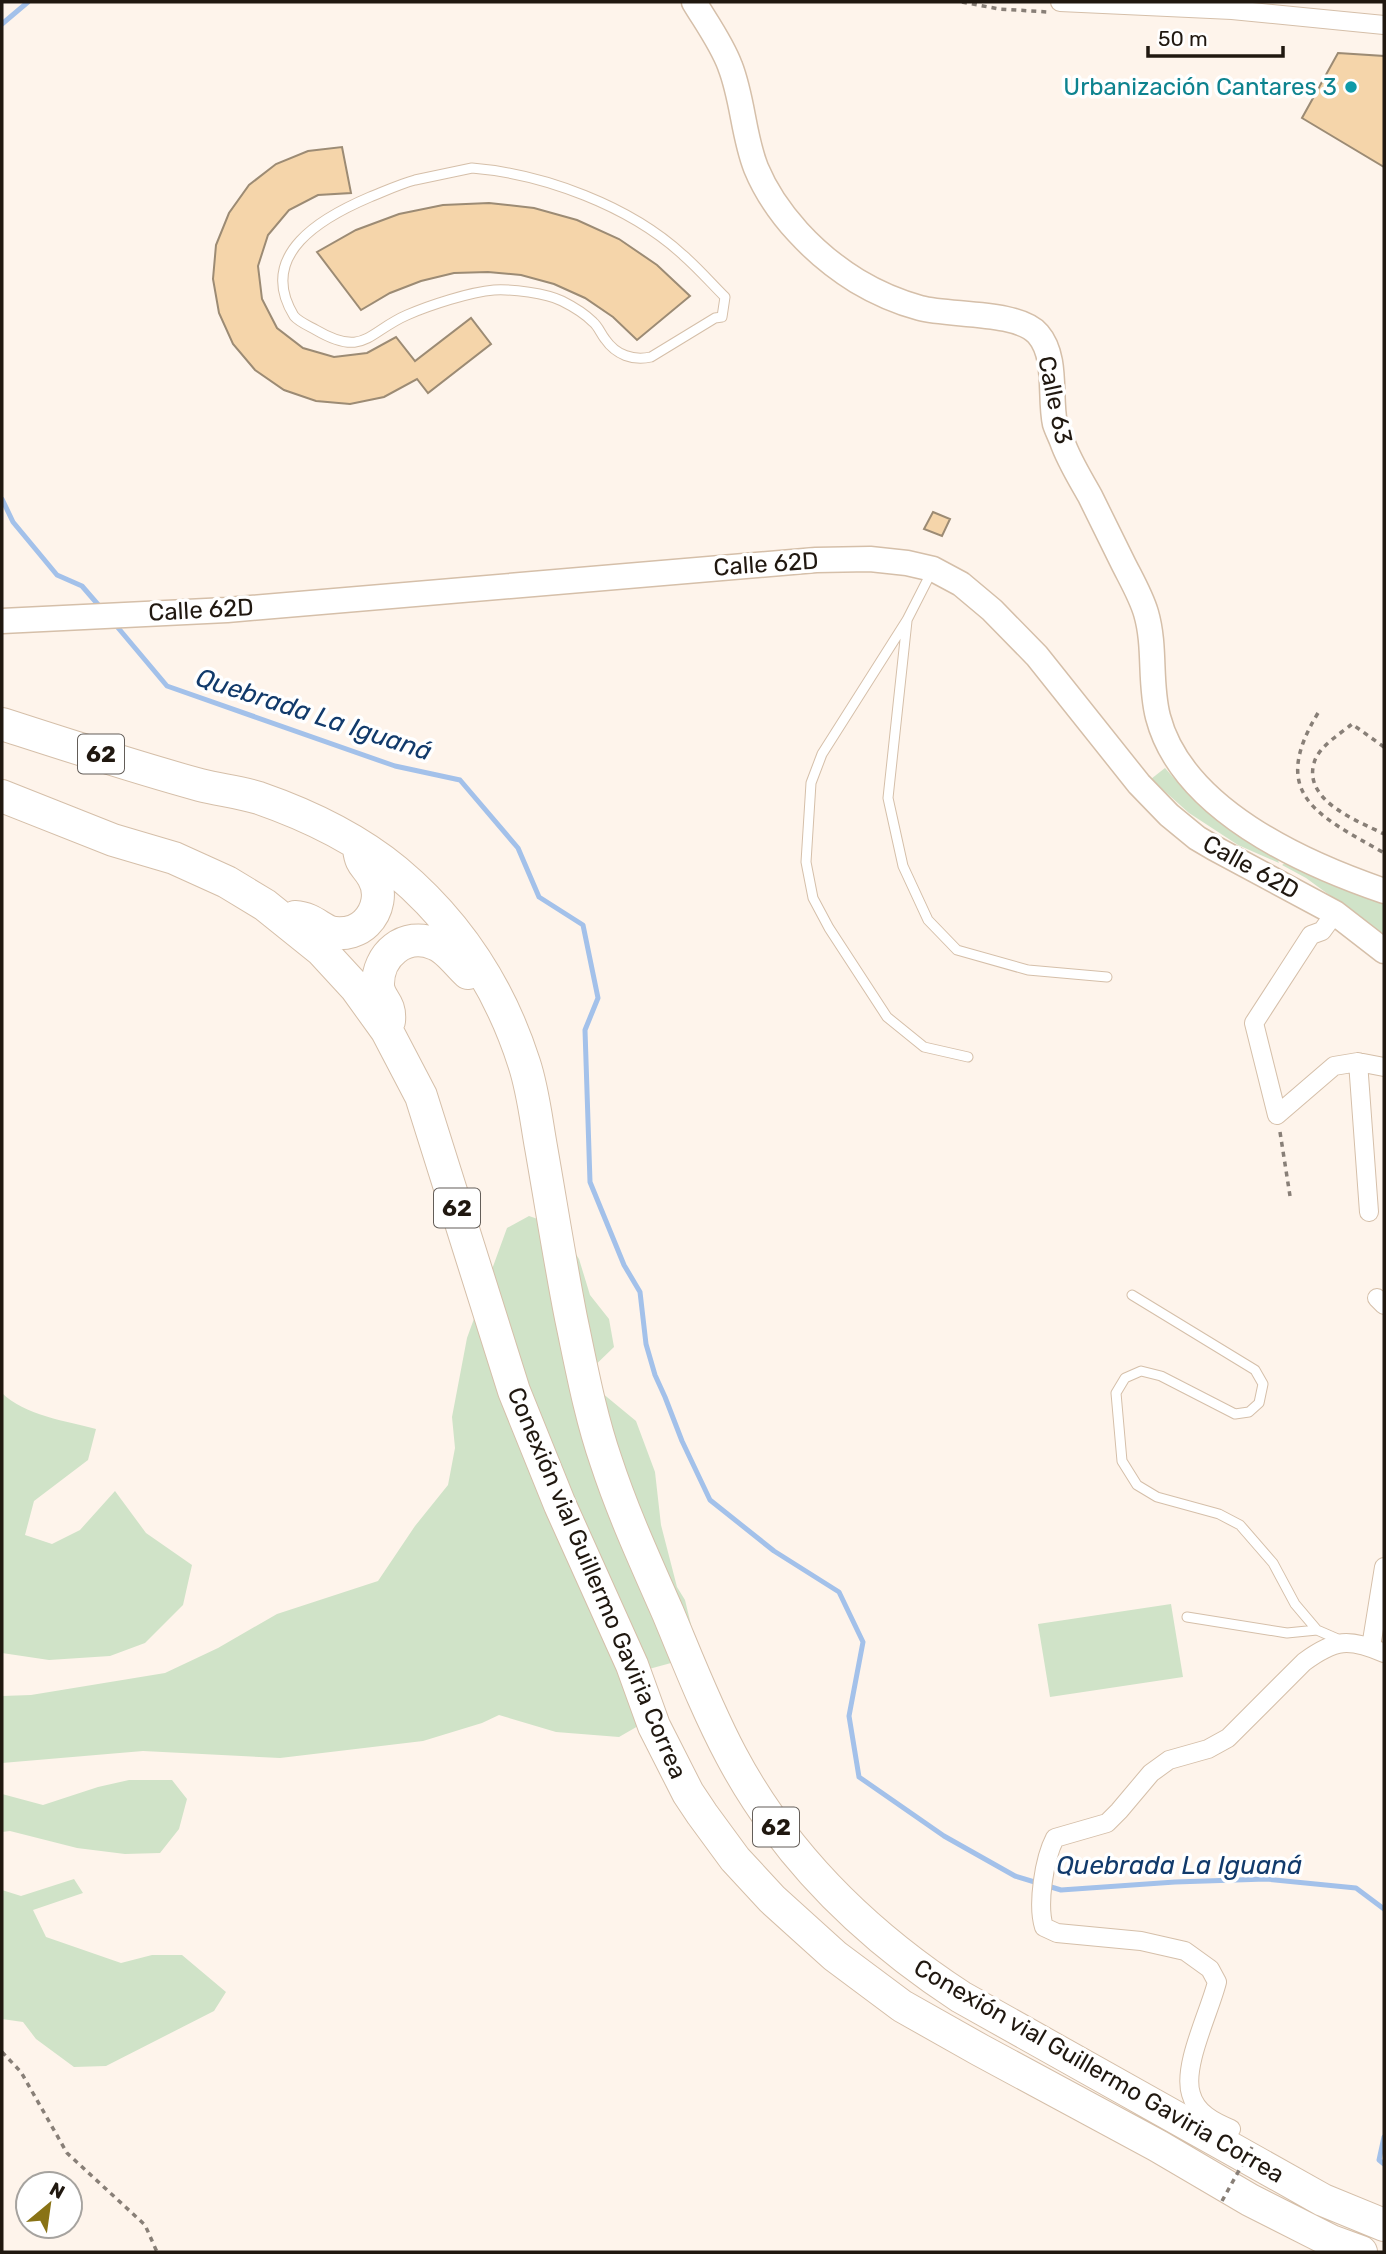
<svg xmlns="http://www.w3.org/2000/svg" width="1386" height="2254" font-family="Rubik,sans-serif">
	<style>
		.green { fill: #d0e3c8 }
		.lines { fill: none; stroke-linecap: round; stroke-linejoin: round }
		.stream { stroke: #a3c1ea; stroke-width: 5 }
		.building { fill: #f5d5aa; stroke: #9c8b74; stroke-width: 2 }
		.lane-casing { stroke: #d5bfa9; stroke-width: 11 }
		.street-casing { stroke: #d5bfa9; stroke-width: 20 }
		.secondary-casing { stroke: #d5bfa9; stroke-width: 27 }
		.highway-casing { stroke: #d5bfa9; stroke-width: 34 }
		.path { stroke: #887f77; stroke-width: 3.5; stroke-dasharray: 5 5; stroke-linecap: butt }
		.lane { stroke: #fff; stroke-width: 9 }
		.street { stroke: #fff; stroke-width: 18 }
		.secondary { stroke: #fff; stroke-width: 24 }
		.highway { stroke: #fff; stroke-width: 32 }
		.path-bridge { stroke: #887f77; stroke-width: 3.5; stroke-dasharray: 5 5; stroke-linecap: butt }
		.culture-dot { fill: #0f9aa8; stroke: #fff; stroke-width: 2.5 }
		.labels { text-anchor: middle; stroke-width: 7; stroke-linejoin: round; paint-order: stroke }
		.shield { fill: #fff; stroke: #635d58; stroke-width: 2 }
		.shield-label { font-size: 23px; font-weight: bold; fill: #201810 }
		.culture-label { font-size: 24px; fill: #0d838f; stroke: #fff; text-anchor: end }
		.street-label { font-size: 24px; fill: #201810; stroke: #fff }
		.water-label { font-size: 26px; font-style: italic; fill: #113a6b; stroke: #fff }
	</style>
	<rect width="100%" height="100%" fill="#fef4eb"/>
	<path class="green" d="M1165 768C1199 807 1232 829 1276 855L1279 863 1238 845 1189 813 1151 779Z
		M1291 859 1384 898V935L1306 878 1282 865Z
		M529 1216 558 1226 579 1259 590 1295 609 1319 614 1347 584 1376 596 1388 636 1421 655 1472 661 1525 677 1587 685 1600 693 1633 682 1660 638 1672 659 1714 619 1737 556 1732 499 1715 482 1723 423 1741 280 1758 143 1751 2 1763V1696L31 1695 165 1673 218 1648 277 1614 378 1581 415 1526 448 1485 455 1448 452 1417 467 1338 507 1228Z
		M2 1393C24 1415 66 1421 96 1429L88 1460 34 1501 25 1535 52 1544 80 1530 115 1491 146 1533 192 1565 183 1605 145 1643 110 1656 49 1660 2 1653Z
		M1171 1604 1183 1677 1050 1697 1038 1624Z
		M129 1780H172L187 1799 179 1829 160 1853 125 1854 77 1848 10 1831 2 1832V1794L43 1805 98 1787Z
		M74 1879 83 1893 33 1910 46 1937 121 1963 152 1955H182L226 1992 214 2011 106 2066 74 2067 36 2039 23 2022 2 2019V1890L21 1896Z"/>
	<g class="lines">
		<path class="stream" d="M2 24 28 2
			M2 499 13 522 57 575 82 586 101 608
			M114 623 167 686 395 766 460 780 518 848 539 897 583 925 598 998 585 1030 590 1182 624 1265 640 1292 646 1344 655 1375 665 1397 682 1441 710 1500 774 1551 839 1592 863 1642 849 1716 859 1777 944 1836 1015 1876 1061 1890 1175 1882 1266 1879 1356 1888 1384 1909
			M1384 2137 1379 2160 1384 2164"/>
	</g>
	<path class="building" d="M1338 53 1384 56V167L1302 118Z
		M342 147 351 193 318 195 289 210 268 235 258 266 262 299 277 328 303 348 334 357 367 353 396 337 415 361 471 318 491 344 428 393 417 379 384 397 350 404 316 401 284 390 255 370 233 344 219 313 213 279 216 245 229 213 249 185 276 164 308 151Z
		M489 203 534 208 577 220 619 239 657 265 690 296 637 340 613 317 585 298 554 284 521 275 488 272 454 273 421 281 390 293 361 310 317 252 356 230 399 214 443 205Z
		M933 512 950 519 942 536 924 529Z"/>
	<g class="lines">
		<g class="lane-casing">
			<path id="lane" d="M472 168C544 174 630 206 683 255 698 268 711 283 725 297L722 317 715 318 651 357C633 361 616 355 605 339 601 334 598 326 593 322 585 314 572 306 562 301 546 293 512 289 494 290 470 292 430 305 407 315 368 332 364 358 316 330 309 326 299 322 294 316 256 254 323 217 370 197 385 191 400 184 415 180 434 176 453 172 472 168Z
				M932 571 907 620 822 754 811 783 806 862 813 898 829 928 887 1017 924 1047 968 1057
				M907 621 888 798 903 866 928 920 957 950 1028 970 1107 977
				M1132 1295 1255 1370 1263 1384 1259 1403 1249 1412 1235 1414 1161 1376 1141 1371 1125 1378 1116 1393 1122 1461 1137 1485 1157 1497 1219 1514 1240 1525 1273 1563 1295 1604 1317 1630 1340 1640
				M1187 1617 1287 1633 1317 1630"/>
		</g>
		<g class="street-casing">
			<path id="street" d="M1060 2 1232 10 1384 25
				M1335 913 1322 931 1311 935 1254 1023 1277 1115 1334 1066 1358 1062 1384 1067
				M1358 1062 1369 1212
				M1377 1298 1384 1305
				M1371 1647 1384 1567
				M1231 2129C1214 2122 1196 2113 1191 2094 1182 2066 1210 2011 1217 1982L1210 1969 1185 1951 1141 1941 1057 1933 1044 1927C1037 1905 1044 1859 1055 1838L1107 1823 1119 1811 1151 1773 1169 1760 1208 1749 1228 1738 1304 1662C1335 1639 1349 1638 1384 1653"/>
		</g>
		<g class="secondary-casing">
			<path id="secondary" d="M694 2C706 22 722 44 730 66 743 99 743 135 756 168 775 214 815 255 857 281 877 293 898 302 920 308 950 316 1018 311 1038 334 1058 357 1049 397 1055 424 1057 430 1060 436 1062 441 1069 461 1080 478 1090 496 1101 518 1112 541 1123 563 1131 579 1141 596 1146 613 1156 647 1149 683 1158 717 1182 809 1302 863 1384 891
				M2 621 227 610 816 560 870 559 907 563 933 569 961 584 992 610 1037 656 1139 784 1169 815 1197 838 1214 848 1335 913 1384 951"/>
		</g>
		<g class="highway-casing">
			<path id="highway" d="M2 724C67 745 134 767 200 785 220 790 240 792 259 798 308 815 356 838 396 871 457 922 500 988 524 1063 533 1090 536 1119 541 1147 551 1204 560 1262 571 1318 581 1365 590 1415 606 1461 623 1513 646 1563 668 1613 688 1661 707 1710 731 1755 785 1857 866 1935 961 1997L1323 2200 1384 2225
				M2 796 113 840 174 858 227 882 265 905 321 950 356 988 387 1031 421 1096 514 1391 560 1505 632 1665 654 1726 688 1793 702 1814 735 1859 772 1899 835 1956 902 2006 980 2050 1158 2146 1250 2200 1331 2241 1361 2252
				M295 917C314 918 322 932 335 933 346 934 358 931 366 923 378 911 382 892 373 877 366 864 361 866 359 849
				M389 1021C391 1002 379 1000 378 986 377 955 405 931 435 944 447 948 458 964 468 973"/>
		</g>
		<path class="path" d="M962 2 999 9 1048 12
			M1318 713C1268 795 1318 815 1384 853
			M1384 747 1352 724C1340 734 1318 747 1314 763 1303 801 1358 821 1384 834
			M1280 1132 1290 1196
			M2 2052 21 2072 67 2153 145 2225 157 2252"/>
		<use href="#lane" class="lane"/>
		<use href="#street" class="street"/>
		<use href="#secondary" class="secondary"/>
		<use href="#highway" class="highway"/>
		<path class="path-bridge" d="M1222 2201 1252 2147"/>
	</g>
	<circle class="culture-dot" cx="1351" cy="87" r="7"/>
	<g class="labels">
		<g class="shield">
			<rect x="78" y="734.5" width="46" height="39" rx="5"/>
			<rect x="434" y="1188.5" width="46" height="39" rx="5"/>
			<rect x="753" y="1807.5" width="46" height="39" rx="5"/>
		</g>
		<g class="shield-label">
			<text x="101" y="762">62</text>
			<text x="457" y="1216">62</text>
			<text x="776" y="1835">62</text>
		</g>
		<g class="culture-label">
			<text x="1337" y="95">Urbanización Cantares 3</text>
		</g>
		<g class="street-label">
			<text transform="translate(1055 400) rotate(78)" y="8">Calle 63</text>
			<text transform="translate(766 564) rotate(-4)" y="8">Calle 62D</text>
			<text transform="translate(201 610) rotate(-3)" y="8">Calle 62D</text>
			<text transform="translate(1251 867) rotate(29)" y="8">Calle 62D</text>
			<text transform="translate(597 1583) rotate(67)" y="8">Conexión vial Guillermo Gaviria Correa</text>
			<text transform="translate(1099 2071) rotate(30)" y="8">Conexión vial Guillermo Gaviria Correa</text>
		</g>
		<g class="water-label">
			<text transform="translate(314 714) rotate(18)" y="9">Quebrada La Iguaná</text>
			<text x="1179" y="1874">Quebrada La Iguaná</text>
		</g>
	</g>
	<rect width="1386" height="2254" fill="none" stroke="#201810" stroke-width="7"/>
	<g transform="translate(49 2205) rotate(29)"><circle r="33" fill="#ffffff" stroke="#a6a39f" stroke-width="2"/>
	<path d="M0-5L12 26L0 18L-12 26Z" fill="#897316"/>
	<text y="-10" font-size="19" font-weight="bold" text-anchor="middle" fill="#201810">N</text>
	</g>
	<path d="M1148 46v10h135v-10" fill="none" stroke="#201810" stroke-width="3.5"/>
	<text x="1158" y="46" font-size="21" fill="#201810" stroke="#ffffff" stroke-width="5" paint-order="stroke">50 m</text>
</svg>
